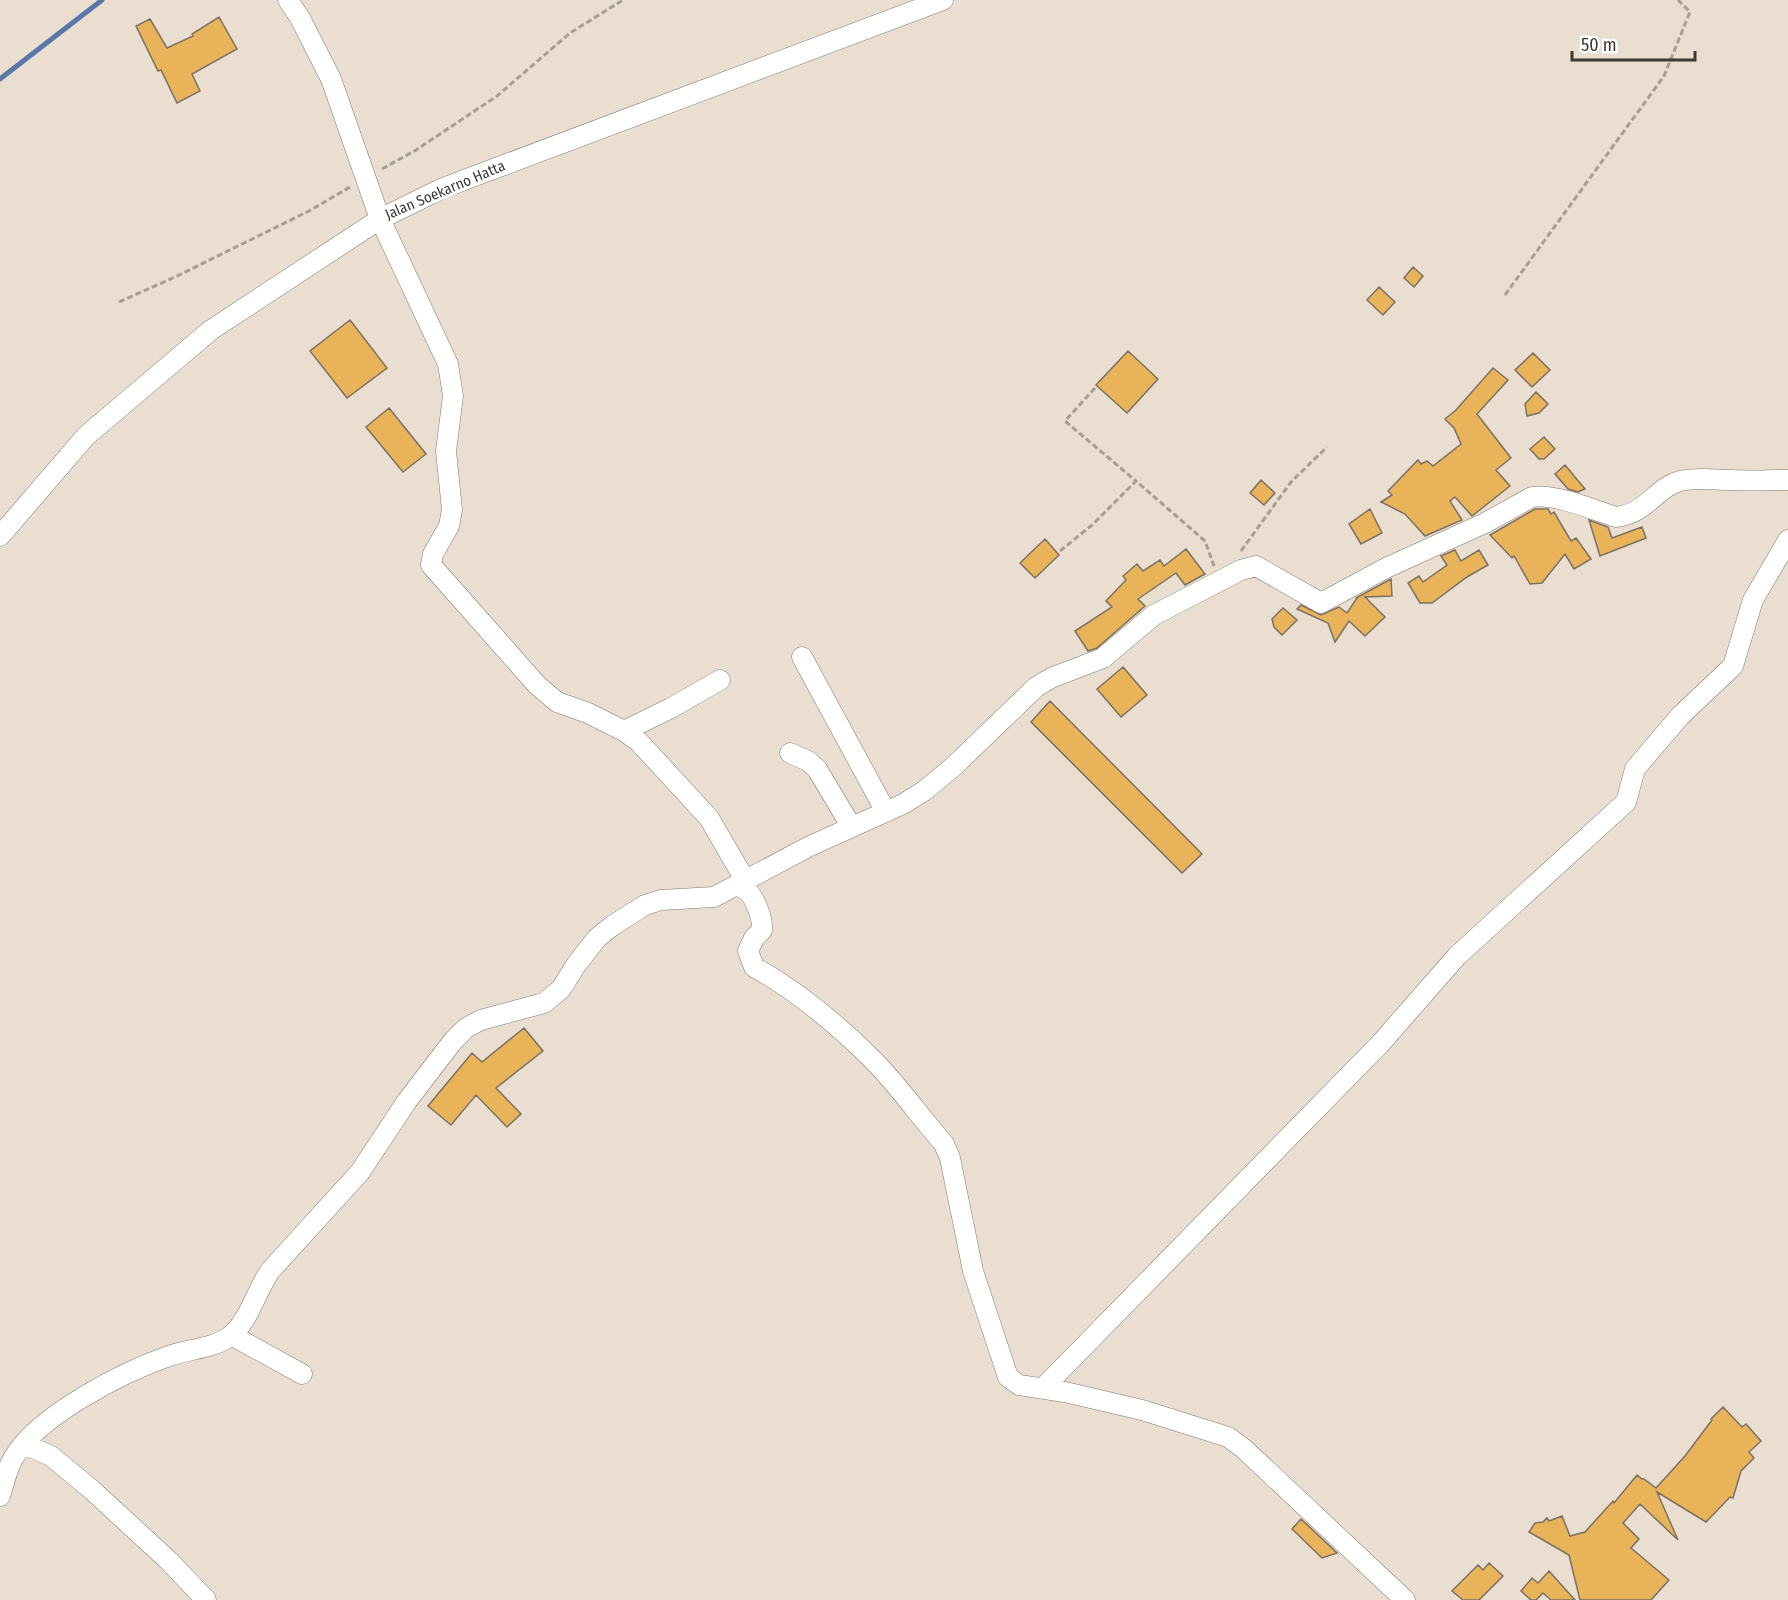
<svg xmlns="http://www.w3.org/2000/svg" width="1788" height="1600" font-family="'Fira Sans Condensed',sans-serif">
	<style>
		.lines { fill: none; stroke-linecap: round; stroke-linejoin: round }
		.stream { stroke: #5a77aa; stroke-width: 5 }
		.building { fill: #e9b459; stroke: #7a7164; stroke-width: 1.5 }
		.minor-casing { stroke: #83796c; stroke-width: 21 }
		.path { stroke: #a79f94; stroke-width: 3; stroke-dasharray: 6 3; stroke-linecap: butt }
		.minor { stroke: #fff; stroke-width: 20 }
		.labels { text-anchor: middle; stroke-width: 6; stroke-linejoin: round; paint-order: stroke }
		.street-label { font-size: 15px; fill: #3e3934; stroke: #fff }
	</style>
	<rect width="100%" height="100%" fill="#e9ded0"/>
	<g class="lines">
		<path class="stream" d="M0 79 102 0"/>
	</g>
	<path class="building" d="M219 17 237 49 192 74 200 91 177 103 161 70 158 71 136 26 150 19 167 48 193 36 192 34Z
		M1413 267 1423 276 1414 287 1404 278Z
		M1379 287 1395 302 1383 315 1367 300Z
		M350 320 387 368 347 398 310 351Z
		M1128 351 1158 379 1127 413 1096 385Z
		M1533 353 1550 370 1532 387 1515 370Z
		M1493 368 1508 380 1477 414 1511 458 1496 470 1510 486 1472 516 1455 497 1450 501 1462 520 1425 536 1405 514 1381 502 1392 495 1388 491 1418 460 1421 464 1427 461 1433 466 1461 444 1454 428 1445 419 1456 410Z
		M1536 392 1548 404 1539 413 1527 416 1525 404Z
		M389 408 426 454 403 472 366 427Z
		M1544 437 1555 449 1544 459H1539L1530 449Z
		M1565 465 1585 489 1578 492 1568 489 1555 474Z
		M1261 480 1275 493 1264 505 1250 493Z
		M1370 509 1382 533 1361 544 1349 524Z
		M1535 509H1548L1551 514 1554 512 1571 541 1576 538 1591 559 1574 569 1565 554 1542 583 1530 584 1514 556 1512 558 1490 535Z
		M1589 520 1608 527 1612 538 1642 527 1646 538 1600 556Z
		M1045 539 1059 555 1035 578 1020 563Z
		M1186 549 1205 574 1185 585 1176 573 1138 599 1145 606 1097 648 1088 651 1075 631 1112 607 1106 601 1126 580 1123 576 1137 564 1143 571 1160 560 1164 566Z
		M1455 550 1461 561 1479 550 1488 565 1467 577 1432 603H1420L1408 583 1419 576 1423 582 1447 565 1441 556Z
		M1391 579 1392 596 1365 597 1385 617 1365 636 1349 621 1335 642 1328 623 1297 609 1301 605 1321 615 1339 607 1347 613 1357 598H1356Z
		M1283 608 1297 620 1282 635 1274 627 1272 619Z
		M1123 667 1147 695 1121 717 1097 689Z
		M1050 701 1202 854 1182 873 1031 722Z
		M524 1028 543 1051 496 1088 521 1114 507 1127 476 1095 451 1125 428 1106 472 1053 482 1062Z
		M1723 1407 1742 1427 1746 1424 1761 1441 1749 1452 1754 1458 1741 1471 1733 1498 1730 1497 1706 1522 1657 1492 1678 1540 1640 1504 1623 1523 1639 1539 1631 1548 1669 1580 1651 1600H1580L1569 1555 1529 1532 1535 1523 1543 1522 1547 1518 1549 1521 1562 1516 1570 1536 1585 1532 1613 1501 1614 1503 1637 1475 1642 1479H1644L1656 1488 1685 1456 1712 1420 1711 1419Z
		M1301 1519 1337 1553 1322 1558 1292 1529Z
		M1489 1563 1503 1576 1479 1600H1463L1452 1591 1478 1565 1483 1570Z
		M1549 1571 1575 1600H1551L1543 1593 1536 1600H1531L1521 1591 1532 1578 1538 1583Z"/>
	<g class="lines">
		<g class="minor-casing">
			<path id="minor" d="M288 0 300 18 331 79 380 219 448 364 453 396 446 451 452 510 449 526 433 554 431 565 537 685 557 702 588 713 624 731 639 742 709 818 745 880
				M0 536 86 436 211 330 380 219 443 188 943 0
				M802 657 886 812
				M624 731 671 708 720 680
				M790 753 808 761 817 769 851 826
				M736 886C737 886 744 888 745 889 755 896 763 919 762 930L754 938 748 951 754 967C797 991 838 1025 873 1060 899 1086 920 1117 944 1144L950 1158 973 1271 1008 1377 1019 1385 1065 1392 1142 1410 1228 1437 1243 1448 1405 1600
				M231 1335 302 1374
				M1049 1389 1047 1384 1380 1044 1457 956 1626 802 1635 769 1680 716 1733 666 1753 600 1788 540
				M24 1444 51 1456 92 1490 169 1561 206 1600
				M0 1496C4 1484 7 1468 14 1457 39 1415 123 1372 169 1356 188 1349 212 1349 229 1337 249 1322 256 1291 270 1271L360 1172 407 1101 453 1041 466 1028 481 1020 544 1003 561 989 576 965 597 938 612 926 645 905 661 900 714 897 808 847 903 804 924 791 953 767 1036 687 1051 678 1103 658 1154 615 1241 570 1256 566 1321 603 1386 568 1485 523 1532 497C1555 493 1593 510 1616 517 1648 513 1656 487 1680 481 1698 477 1714 480 1732 480 1750 481 1769 480 1788 480"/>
		</g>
		<path class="path" d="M382 169 416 150 497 96 570 33 623 0
			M1505 295 1664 76 1690 12 1678 0
			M119 302 175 277 309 211 350 187
			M1095 388 1065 421 1136 481
			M1060 551 1092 525 1136 481 1205 541 1214 566
			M1241 551 1291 482 1327 447"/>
		<use href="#minor" class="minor"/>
	</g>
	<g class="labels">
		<g class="street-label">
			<text transform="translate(445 190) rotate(-23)" y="5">Jalan Soekarno Hatta</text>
		</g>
	</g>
	<path d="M1572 51v9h123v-9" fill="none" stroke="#3e3934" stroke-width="3"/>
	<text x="1581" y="51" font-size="18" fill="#3e3934" stroke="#ffffff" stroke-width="4.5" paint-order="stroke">50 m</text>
</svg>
